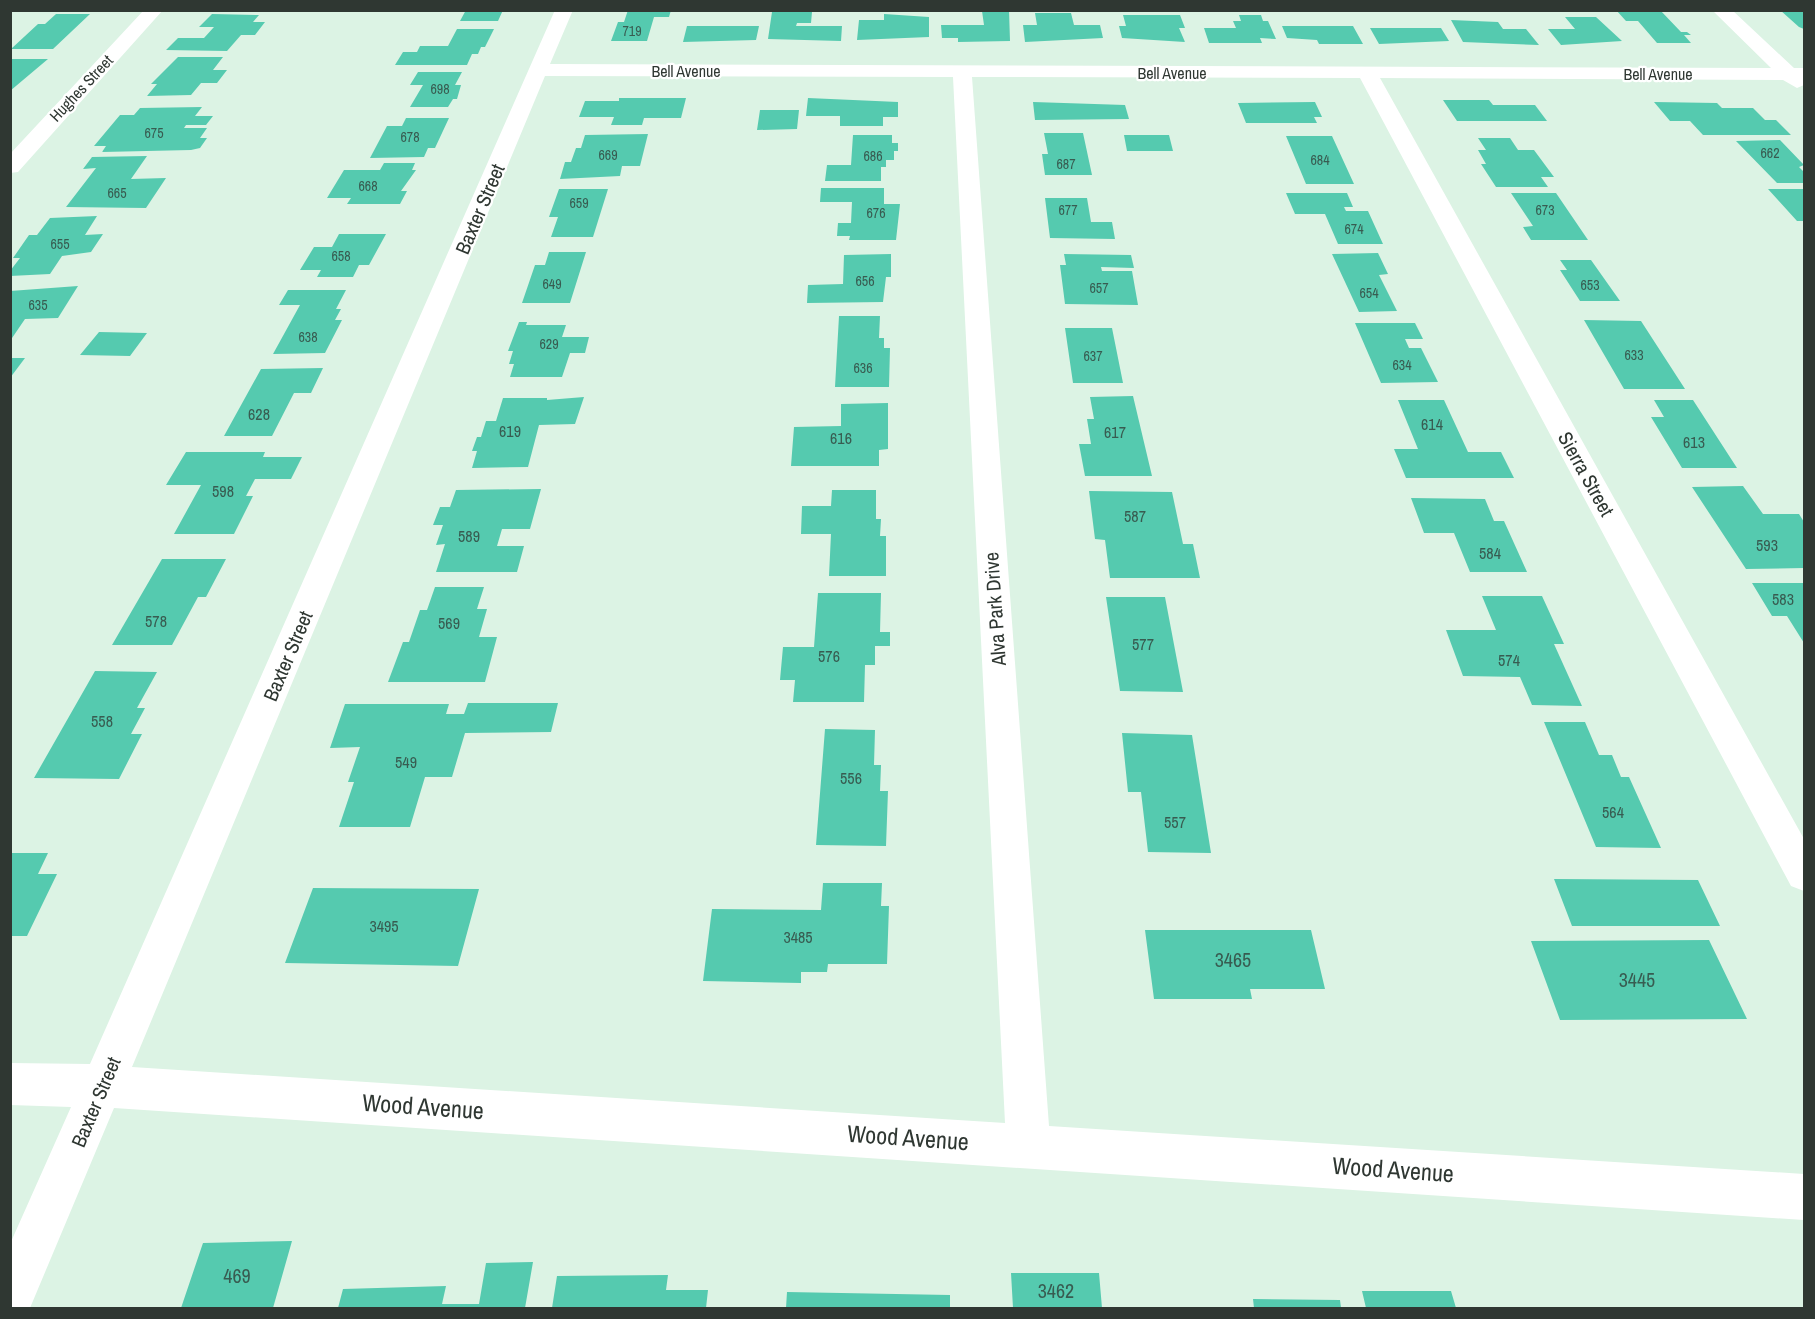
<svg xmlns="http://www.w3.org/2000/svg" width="1815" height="1319" font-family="'Archivo Narrow',sans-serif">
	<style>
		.building { fill: #55caaf }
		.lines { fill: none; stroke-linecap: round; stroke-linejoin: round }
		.street { fill: #fff; fill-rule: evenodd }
		.labels { text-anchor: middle; stroke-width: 4.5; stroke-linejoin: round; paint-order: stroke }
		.far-number-label { font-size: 14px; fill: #385c51 }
		.far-street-label { font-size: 16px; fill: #2f3732; stroke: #fff }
		.number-label { font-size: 16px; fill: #385c51 }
		.street-label { font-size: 20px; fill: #2f3732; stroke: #fff }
		.near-number-label { font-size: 20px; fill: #385c51 }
		.near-street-label { font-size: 24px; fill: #2f3732; stroke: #fff }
	</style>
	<rect width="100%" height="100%" fill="#dcf3e4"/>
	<path class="building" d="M466 10H503L498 21H460Z
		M628 10H671L669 17H654L647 41H611L618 22H624Z
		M1009 10 1010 41 958 42V38H942L941 25H984L982 11Z
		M1616 10H1660L1681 32H1687L1691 35H1684L1691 43H1657L1638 21H1626Z
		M1780 10H1804V29L1799 27Z
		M772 12H812L811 23H797L796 26H842L841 41 768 39Z
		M1035 13H1071L1074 25H1100L1103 38 1025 42 1023 25H1037Z
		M56 14H90L53 49H11L38 24H45Z
		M212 14 259 15 253 22H265L255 35H241L227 51 166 50 178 38H204L214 27H199Z
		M884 14 929 17V37L857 40 859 20H884Z
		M1123 15H1180L1185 28H1179L1185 42 1122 38 1119 26H1126Z
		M1239 15H1261L1263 21H1268L1276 39 1260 38 1262 43H1209L1204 28H1236L1233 21H1241Z
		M1565 17H1596L1622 41 1561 45 1548 29H1575Z
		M1451 20 1498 22 1503 29H1526L1539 45 1463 42Z
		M687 26H759L756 40 683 42Z
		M1282 26H1353L1363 44H1319L1317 40 1287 38Z
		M1370 28H1441L1449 41 1379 44Z
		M457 29H494L485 47H481L478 54H472L467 65H395L403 52H417L420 46H448Z
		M178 57H223L213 70H227L217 83H201L191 95 147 96 157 84H151Z
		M10 59H48L10 91Z
		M418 72H462L455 85H461L457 99H453L448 107H410L423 85H410Z
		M619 98H686L681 118H644L642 125H611L614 117H579L585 101H619Z
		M808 98 898 102V117H883V126H840V116H806Z
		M1443 100H1489L1493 105H1535L1547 121H1457Z
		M1033 102 1125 105 1129 119 1035 120Z
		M1315 102 1322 117H1314L1317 123H1246L1238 103Z
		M1654 102 1717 103 1722 108H1753L1765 120H1776L1791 135H1703L1690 121H1670Z
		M202 107 195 116H213L206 125H186L184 128H207L200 138H207L200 148 191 150 102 152 106 146H94L120 115H134L140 108Z
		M760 110H799L797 129 757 130Z
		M406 118H449L435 148H428L424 157 370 158 387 126H402Z
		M1044 133H1083L1092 175H1045L1042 154H1048Z
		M648 134 640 166H622L620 176 560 179 565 162H571L576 148H581L585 135Z
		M853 135H892V143H898V151H894V160H886V167H881V181H825L827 165H851Z
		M1124 135H1169L1173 151H1127Z
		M1286 136H1332L1354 184H1306Z
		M1478 138H1510L1518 150H1534L1554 177H1541L1548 187H1496L1481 164H1486L1478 150H1486Z
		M1780 140 1804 165 1799 167 1804 172V183H1777L1736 141Z
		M147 156 131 179 166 178 146 208 66 207 96 168 83 169 92 157Z
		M384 163H415L412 170H416L401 191H407L400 204H347L351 198H327L344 170H380Z
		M821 188H884V204H900L896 240H849L850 236H837L838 223H851L852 202H820Z
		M559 189H608L593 237H551L558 217H549Z
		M1768 189H1804V221H1797Z
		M1286 193H1347L1353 207H1344L1346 211H1368L1383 244H1338L1325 214H1295Z
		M1511 193H1556L1588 240H1531L1523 227 1533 226Z
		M1045 198H1087L1091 222H1112L1115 239 1050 238Z
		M97 216 85 235 103 234 91 252 62 256 50 274 10 276V271L20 258H13L29 235H37L50 218Z
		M339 234H386L369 265H359L353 277H317L321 270H300L314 247H332Z
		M549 252H586L570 303H522L535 265H545Z
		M1378 253 1388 274 1379 275 1397 311 1359 312 1332 254Z
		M891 254V277H886L883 302 807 303 808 285 843 284 844 255Z
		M1064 254 1131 255 1134 268 1101 267 1102 271H1132L1138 305 1065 304 1060 265H1066Z
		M1560 260H1591L1620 301H1580L1560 270H1567Z
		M78 286 58 318 25 319 10 341V291Z
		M288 290H346L336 309H341L335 320H342L325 353 273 354 300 305H279Z
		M839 316H880L879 338H884V348H890L889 387H835Z
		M1584 320 1641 321 1685 389H1624Z
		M519 322H527L526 325H566L562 337H589L585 353H570L562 377H510L514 364H509L513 351H508Z
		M1355 323H1415L1423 339H1405L1409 348H1421L1438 382 1381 383Z
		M1065 328H1112L1123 383H1073Z
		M99 332 147 333 130 356 80 355Z
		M10 358H25L10 378Z
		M323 368 311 393H294L272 436H224L261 369Z
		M1133 396 1152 476H1085L1079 444H1091L1087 419H1094L1090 397Z
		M584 397 575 424 539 425 528 467 472 468 477 451H472L477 437H481L486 421H496L503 398H547V400Z
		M1398 400H1444L1468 452H1501L1514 478H1406L1394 449H1418Z
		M1654 400H1693L1737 468H1682L1651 417H1664Z
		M888 403V449L879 450V466H791L794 427 841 426V404Z
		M186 452H265L263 457H302L291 479H255L246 496H253L234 534H174L201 485H166Z
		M1743 486 1763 514H1799L1804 522V568L1746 569 1692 487Z
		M541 489 530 529H502L497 546H524L517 572H436L445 544 436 545 443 525H433L440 507H450L456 490Z
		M832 490H876V519H881L880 536H886V576H829L831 534H801L802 506H831Z
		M1089 491 1172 492 1183 544H1193L1200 578H1110L1105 540 1095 539Z
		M1411 498 1485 499 1494 521H1504L1527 572H1470L1454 533H1424Z
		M162 559H226L206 597H198L172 645H112Z
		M1752 583H1804V643L1787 616H1772Z
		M435 587H484L477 609H487L479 637H497L485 682H388L403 642H409L420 610H427Z
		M818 593H881L880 632H890V646H875V665H865L864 702H793L795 680H780L783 647H814Z
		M1482 596H1542L1564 644H1554L1582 706 1532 705 1520 677 1463 676 1446 630H1496Z
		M1106 597H1165L1183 692 1120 691Z
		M95 671 157 672 137 708H145L131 734H142L119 779 34 778Z
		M468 703H558L551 732 465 733 452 777H425L410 827H339L354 782H348L360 747 330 748 345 704H449L446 714H464Z
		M1544 722H1585L1599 755H1612L1621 777H1629L1661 848 1596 847Z
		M825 729 875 730 874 765H881L880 791H888L886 846 816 845Z
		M1122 733 1192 735 1211 853 1148 852 1141 792H1128Z
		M10 853H48L38 874H57L27 936H10Z
		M1554 879 1698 880 1720 926H1572Z
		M823 883H882L881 906H889L887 964H828L827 972H801V983L703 981 712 909 821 910Z
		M313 888 479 889 458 966 285 963Z
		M1145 930H1311L1325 989H1250L1252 999H1154Z
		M1709 940 1747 1019 1560 1020 1531 941Z
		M292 1241 273 1308H181L203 1243Z
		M533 1262 525 1308H338L343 1289 446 1286 442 1304H479L486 1263Z
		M1011 1273H1099L1102 1308H1013Z
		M668 1275 666 1290H708L706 1308H552L557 1276Z
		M1362 1291H1451L1456 1308H1366Z
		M787 1292 950 1295V1308H786Z
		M1253 1299 1340 1300 1341 1308H1254Z"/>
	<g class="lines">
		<path class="street" d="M144 10H163L18 172 10 173V154Z
			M555 10H573L550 64 1771 68 1712 10H1732L1794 68H1804V85L1797 88 1783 80 1380 78 1804 839V891L1791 886 1360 78 972 77 1049 1126 1804 1174V1220L114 1108 30 1308H10V1244L71 1107 10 1105V1063L90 1064ZM545 76 953 77 1005 1123 132 1067Z"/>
	</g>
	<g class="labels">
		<g class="far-number-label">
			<text x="632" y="36">719</text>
			<text x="440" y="94">698</text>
			<text x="154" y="138">675</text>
			<text x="410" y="142">678</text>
			<text x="1770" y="158">662</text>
			<text x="608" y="160">669</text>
			<text x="873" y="161">686</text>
			<text x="1320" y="165">684</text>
			<text x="1066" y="169">687</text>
			<text x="368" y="191">668</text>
			<text x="117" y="198">665</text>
			<text x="579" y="208">659</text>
			<text x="1068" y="215">677</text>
			<text x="1545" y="215">673</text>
			<text x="876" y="218">676</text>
			<text x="1354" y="234">674</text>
			<text x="60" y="249">655</text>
			<text x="341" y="261">658</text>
			<text x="865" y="286">656</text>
			<text x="552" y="289">649</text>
			<text x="1590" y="290">653</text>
			<text x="1099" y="293">657</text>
			<text x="1369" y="298">654</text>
			<text x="38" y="310">635</text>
			<text x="308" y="342">638</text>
			<text x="549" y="349">629</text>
			<text x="1634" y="360">633</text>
			<text x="1093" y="361">637</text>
			<text x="1402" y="370">634</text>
			<text x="863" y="373">636</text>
		</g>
		<g class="far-street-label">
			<text x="686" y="77">Bell Avenue</text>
			<text x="1172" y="79">Bell Avenue</text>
			<text x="1658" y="80">Bell Avenue</text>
			<text transform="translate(81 88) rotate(-47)" y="6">Hughes Street</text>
		</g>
		<g class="number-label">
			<text x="259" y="420">628</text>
			<text x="1432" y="430">614</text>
			<text x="510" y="437">619</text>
			<text x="1115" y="438">617</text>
			<text x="841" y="444">616</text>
			<text x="1694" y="448">613</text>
			<text x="223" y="497">598</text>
			<text x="1135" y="522">587</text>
			<text x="469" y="542">589</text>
			<text x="1767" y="551">593</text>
			<text x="1490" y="559">584</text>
			<text x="1783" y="605">583</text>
			<text x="156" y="627">578</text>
			<text x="449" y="629">569</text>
			<text x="1143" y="650">577</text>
			<text x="829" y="662">576</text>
			<text x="1509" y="666">574</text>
			<text x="102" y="727">558</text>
			<text x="406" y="768">549</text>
			<text x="851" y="784">556</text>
			<text x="1613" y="818">564</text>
			<text x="1175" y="828">557</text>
			<text x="384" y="932">3495</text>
			<text x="798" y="943">3485</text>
		</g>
		<g class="street-label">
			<text transform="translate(480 209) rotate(-67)" y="7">Baxter Street</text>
			<text transform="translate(1586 474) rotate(61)" y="7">Sierra Street</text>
			<text transform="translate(995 609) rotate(-94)" y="7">Alva Park Drive</text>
			<text transform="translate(288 656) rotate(-67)" y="7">Baxter Street</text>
			<text transform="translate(96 1102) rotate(-67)" y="7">Baxter Street</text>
		</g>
		<g class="near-number-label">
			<text x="1233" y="967">3465</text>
			<text x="1637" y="987">3445</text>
			<text x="237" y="1283">469</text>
			<text x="1056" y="1298">3462</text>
		</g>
		<g class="near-street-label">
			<text transform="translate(423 1107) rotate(4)" y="8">Wood Avenue</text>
			<text transform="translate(908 1138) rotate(4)" y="8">Wood Avenue</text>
			<text transform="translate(1393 1170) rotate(4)" y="8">Wood Avenue</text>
		</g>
	</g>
	<rect width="1815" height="1319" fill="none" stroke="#2f3732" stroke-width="24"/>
</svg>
